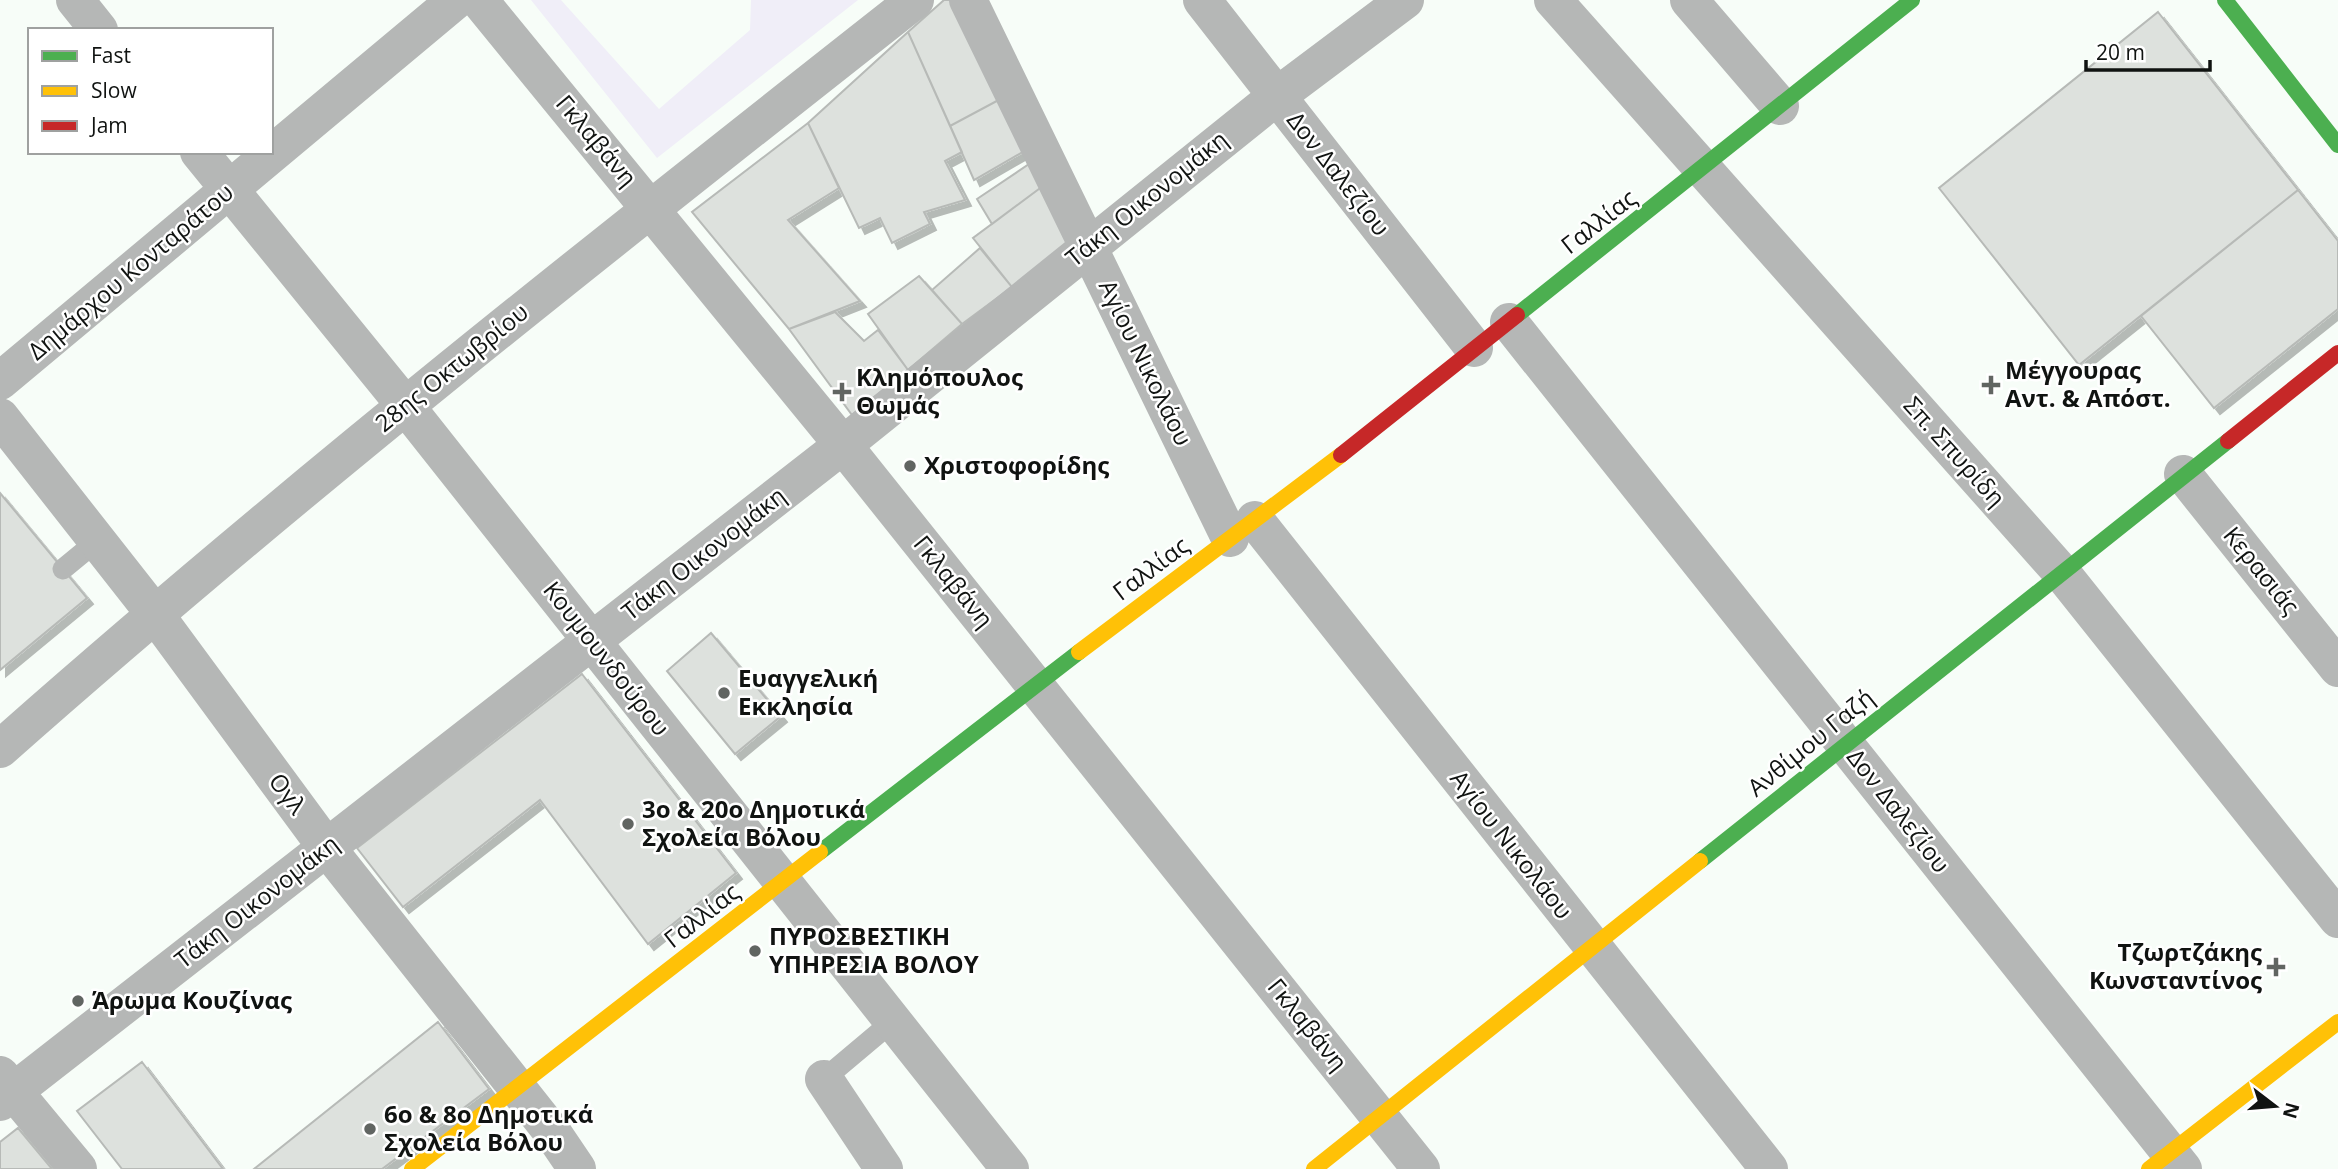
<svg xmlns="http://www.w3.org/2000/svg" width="2338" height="1169" font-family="'Open Sans',sans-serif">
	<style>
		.green { fill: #f0eef8 }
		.building { fill: #dde1dd; stroke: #b7bab7; stroke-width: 2; filter: url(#shadow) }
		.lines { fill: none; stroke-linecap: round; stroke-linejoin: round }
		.lane { stroke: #b5b7b6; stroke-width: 21 }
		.street { stroke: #b5b7b6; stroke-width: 38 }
		.fast { stroke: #4caf50; stroke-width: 16 }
		.slow { stroke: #ffc107; stroke-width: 16 }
		.jam { stroke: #c62828; stroke-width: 16 }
		.poi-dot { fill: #616562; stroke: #fff; stroke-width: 2.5 }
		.labels { text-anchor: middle; stroke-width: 5; stroke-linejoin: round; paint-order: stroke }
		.street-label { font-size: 24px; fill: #101311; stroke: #fff }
		.poi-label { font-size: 24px; font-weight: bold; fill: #101311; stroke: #fff; text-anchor: start }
	</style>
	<defs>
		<filter id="shadow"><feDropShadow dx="6" dy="6" stdDeviation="0" flood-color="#0004"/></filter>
	</defs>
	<rect width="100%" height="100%" fill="#f7fdf8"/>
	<path class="green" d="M531 0H561L659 109 750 30 751 0H858L657 158Z"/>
	<path class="building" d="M944 0H960L1008 95 950 126 908 32Z
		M2158 12 2298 190 2079 365 1939 188Z
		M908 32 962 152 945 161 965 200 924 212 930 224 892 243 880 218 859 228 808 123Z
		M1008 95 1033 146 974 180 950 126Z
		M808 123 839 188 788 220 860 301 789 329 692 212Z
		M1035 160 1047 183 992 224 977 199Z
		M1047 183 1076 240 1012 287 973 238Z
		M2298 190 2338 241V309L2214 408 2141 316Z
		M980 248 1012 287 962 324 932 290Z
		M919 276 962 324 908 370 868 314Z
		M835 312 864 341 878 330 908 370 852 415 789 329Z
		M0 493 87 598 0 670Z
		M711 633 781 716 735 754 667 671Z
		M582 674 736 873 648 944 540 800 403 907 357 848Z
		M438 1022 489 1089 382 1169H254Z
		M142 1062 223 1169H122L77 1111Z
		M18 1128 52 1169H0V1142Z"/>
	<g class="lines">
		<path class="lane" d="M63 569 97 541
			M824 1079 893 1021"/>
		<path class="street" d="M75 0 99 30
			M479 0 843 445 1421 1169
			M968 0 1230 538
			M1202 0 1474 348
			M1553 0 2061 572 2338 919
			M1689 0 1780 106
			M199 152 404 404 1010 1169
			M1509 322 2183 1169
			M0 381 456 0
			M0 417 154 613 327 848 552 1132 577 1169
			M2183 474 2338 668
			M1255 520 1769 1169
			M0 749C295 488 605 244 915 0
			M0 1075 78 1169
			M824 1079 884 1169
			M0 1102 843 445 1277 96 1405 0"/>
		<path class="fast" d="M2225 0 2338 145
			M1517 315 1912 0
			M820 852 1079 652
			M1700 861 2228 441"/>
		<path class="slow" d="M1079 652 1341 455
			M412 1169 820 852
			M1314 1169 1700 861
			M2149 1169 2338 1022"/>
		<path class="jam" d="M2228 441 2338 353
			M1341 455 1517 315"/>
	</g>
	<g class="poi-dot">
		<path d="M1987.5 374.5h7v7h7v7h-7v7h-7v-7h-7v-7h7z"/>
		<path d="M838.5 381.5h7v7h7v7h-7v7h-7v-7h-7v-7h7z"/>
		<circle cx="910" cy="466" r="7"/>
		<circle cx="724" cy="693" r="7"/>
		<circle cx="628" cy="824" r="7"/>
		<circle cx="755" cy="951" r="7"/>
		<path d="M2272.5 956.5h7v7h7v7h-7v7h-7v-7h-7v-7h7z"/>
		<circle cx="78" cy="1001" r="7"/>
		<circle cx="370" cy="1129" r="7"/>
	</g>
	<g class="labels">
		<g class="street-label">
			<text transform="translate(596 141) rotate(50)" y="8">Γκλαβάνη</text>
			<text transform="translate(1338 174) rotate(52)" y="8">Δον Δαλεζίου</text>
			<text transform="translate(1147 199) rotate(-39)" y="8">Τάκη Οικονομάκη</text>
			<text transform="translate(1599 222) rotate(-38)" y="8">Γαλλίας</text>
			<text transform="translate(131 272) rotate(-40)" y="8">Δημάρχου Κονταράτου</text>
			<text transform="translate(1145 363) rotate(64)" y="8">Αγίου Νικολάου</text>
			<text transform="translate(452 368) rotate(-39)" y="8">28ης Οκτωβρίου</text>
			<text transform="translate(1954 452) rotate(48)" y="8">Σπ. Σπυρίδη</text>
			<text transform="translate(704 554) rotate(-38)" y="8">Τάκη Οικονομάκη</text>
			<text transform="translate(1151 569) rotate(-37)" y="8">Γαλλίας</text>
			<text transform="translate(2261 571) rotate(51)" y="8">Κερασιάς</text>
			<text transform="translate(953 582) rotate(51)" y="8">Γκλαβάνη</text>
			<text transform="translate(606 659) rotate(52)" y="8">Κουμουνδούρου</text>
			<text transform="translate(1811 743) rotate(-39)" y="8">Ανθίμου Γαζή</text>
			<text transform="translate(287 794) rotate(53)" y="8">Ογλ</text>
			<text transform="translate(1898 811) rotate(52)" y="8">Δον Δαλεζίου</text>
			<text transform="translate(1511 845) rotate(52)" y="8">Αγίου Νικολάου</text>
			<text transform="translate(257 902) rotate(-38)" y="8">Τάκη Οικονομάκη</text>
			<text transform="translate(702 916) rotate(-38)" y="8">Γαλλίας</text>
			<text transform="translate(1307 1025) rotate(51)" y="8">Γκλαβάνη</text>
		</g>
		<g class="poi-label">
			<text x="2005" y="379">Μέγγουρας<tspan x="2005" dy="28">Αντ. &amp; Απόστ.</tspan></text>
			<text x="856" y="386">Κλημόπουλος<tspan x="856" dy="28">Θωμάς</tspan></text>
			<text x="924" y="474">Χριστοφορίδης</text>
			<text x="738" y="687">Ευαγγελική<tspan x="738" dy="28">Εκκλησία</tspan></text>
			<text x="642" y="818">3ο &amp; 20ο Δημοτικά<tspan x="642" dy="28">Σχολεία Βόλου</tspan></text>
			<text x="769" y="945">ΠΥΡΟΣΒΕΣΤΙΚΗ<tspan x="769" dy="28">ΥΠΗΡΕΣΙΑ ΒΟΛΟΥ</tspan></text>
			<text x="2262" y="961" text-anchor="end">Τζωρτζάκης<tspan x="2262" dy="28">Κωνσταντίνος</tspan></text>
			<text x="92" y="1009">Άρωμα Κουζίνας</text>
			<text x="384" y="1123">6ο &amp; 8ο Δημοτικά<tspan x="384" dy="28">Σχολεία Βόλου</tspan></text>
		</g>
	</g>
	<rect x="28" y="28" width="245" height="126" fill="#ffffff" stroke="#9fa1a0" stroke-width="2"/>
	<rect x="42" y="51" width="35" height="10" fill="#4caf50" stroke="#9fa1a0" stroke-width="2"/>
	<text x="91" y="63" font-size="21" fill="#101311">Fast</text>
	<rect x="42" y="86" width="35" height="10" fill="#ffc107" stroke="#9fa1a0" stroke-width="2"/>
	<text x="91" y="98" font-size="21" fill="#101311">Slow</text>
	<rect x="42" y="121" width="35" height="10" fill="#c62828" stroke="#9fa1a0" stroke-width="2"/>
	<text x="91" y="133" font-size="21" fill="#101311">Jam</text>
	<g transform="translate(2275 1106) rotate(106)" stroke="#ffffff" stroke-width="5" paint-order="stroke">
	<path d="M0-5L12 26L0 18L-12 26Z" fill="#101311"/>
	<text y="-10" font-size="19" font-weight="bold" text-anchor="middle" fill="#101311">N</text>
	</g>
	<path d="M2086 60v10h124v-10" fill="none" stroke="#101311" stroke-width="3.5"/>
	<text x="2096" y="60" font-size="21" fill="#101311" stroke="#ffffff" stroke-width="5" paint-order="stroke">20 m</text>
</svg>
